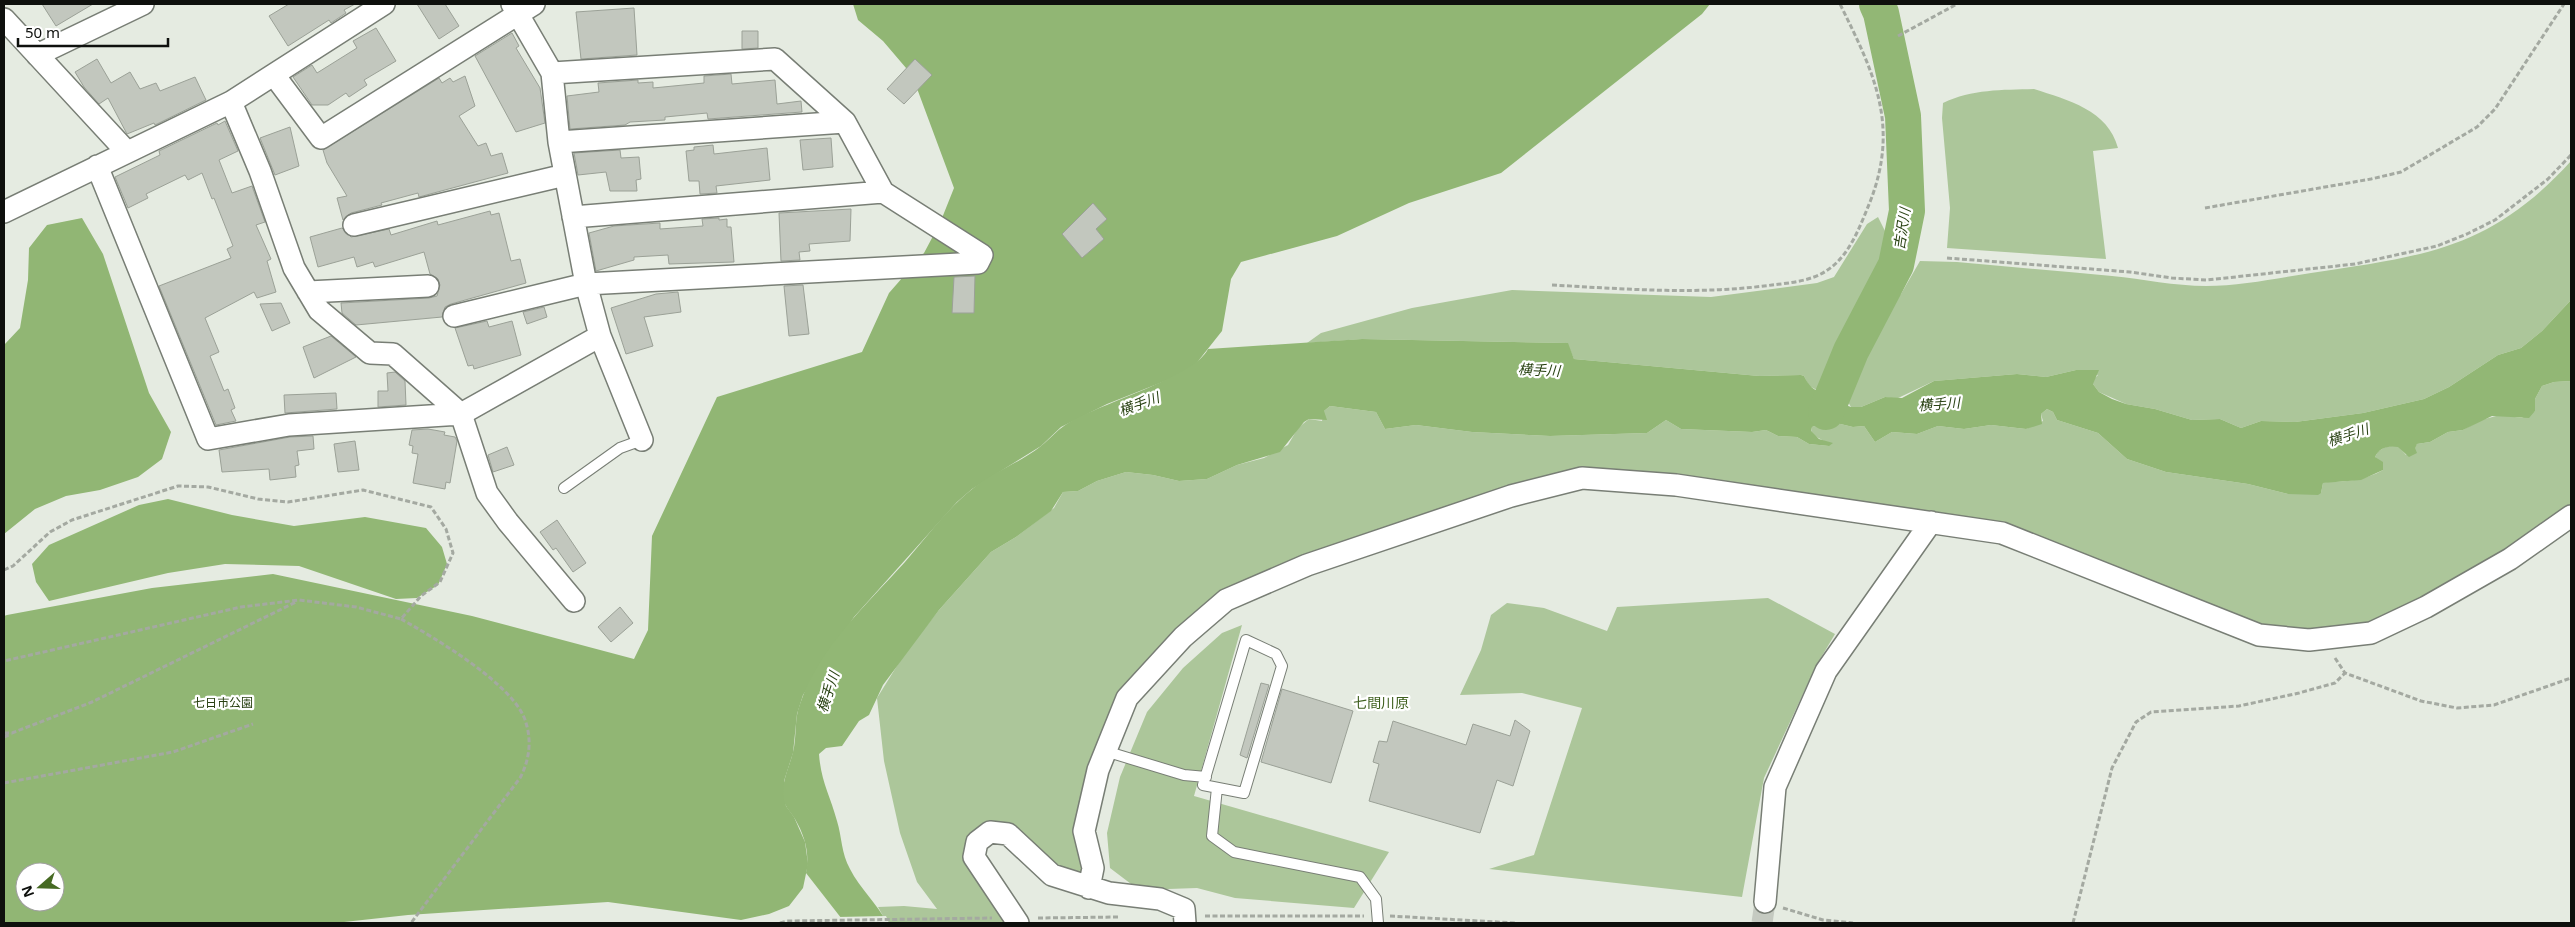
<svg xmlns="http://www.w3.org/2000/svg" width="2575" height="927" font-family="'Noto Sans','Noto Sans JP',sans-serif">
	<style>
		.green { fill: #acc69a }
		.forest { fill: #91b674; fill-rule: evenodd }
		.water { fill: #92b775 }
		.pier { fill: #e5ebe1 }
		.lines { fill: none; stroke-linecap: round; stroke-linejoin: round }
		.river { stroke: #92b775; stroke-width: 36 }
		.building { fill: #c2c7be; stroke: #9ba197 }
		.street-tunnel { stroke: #c5cac1; stroke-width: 21; stroke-dasharray: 21 11; stroke-linecap: butt }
		.lane-casing { stroke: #787e75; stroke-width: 12 }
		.street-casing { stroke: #787e75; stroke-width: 24 }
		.path { stroke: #a4a9a1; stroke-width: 3; stroke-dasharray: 5 2.5; stroke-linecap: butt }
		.lane { stroke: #fff; stroke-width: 10 }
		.street { stroke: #fff; stroke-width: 21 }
		.labels { text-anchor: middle; stroke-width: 4.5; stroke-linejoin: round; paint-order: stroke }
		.park-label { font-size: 12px; fill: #284011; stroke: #fff }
		.water-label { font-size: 14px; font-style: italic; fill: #294213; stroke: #fff }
		.neighbourhood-label { font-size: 14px; fill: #3f601f; stroke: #fff }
	</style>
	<rect width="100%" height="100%" fill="#e5ebe1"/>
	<path class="green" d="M2034 89C2068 100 2108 110 2118 148L2093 151 2106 259 1947 248 1950 208 1942 118 1943 103C1972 89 2002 90 2034 89Z
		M2571 161V300L2542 331 2521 348 2498 355 2449 387 2424 399 2363 413 2295 422 2261 421 2241 428 2220 419 2192 420 2155 409 2126 404 2099 392 2093 384V380L2098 375 2076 370 2046 377 2017 374 1934 381 1896 399 1885 397 1861 407H1851L1845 397 1847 380 1859 349 1878 318 1901 294 1920 261 1957 262C2009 267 2060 271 2112 276 2143 279 2175 286 2206 286 2241 286 2277 278 2311 273 2423 256 2490 250 2571 161Z
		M1878 217 1887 235 1885 259 1872 297 1853 318 1848 345 1834 371 1835 381 1823 393 1809 386 1804 376 1801 375 1759 376 1574 359 1567 343 1362 339 1307 343 1321 333 1412 308 1512 290 1711 297 1817 283 1834 277 1867 224Z
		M2571 381V516L2371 633 2259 635 2002 533 1582 478 1226 600 1127 698 1098 770 1089 888 1008 834 977 841 1018 923H887L878 907 904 906 937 909 917 882 900 833 884 761 877 698 905 653 939 610 991 552 1016 537 1054 508 1063 492 1078 491 1097 481 1126 472 1153 475 1179 481 1207 479 1237 465 1264 458 1288 445 1298 428 1309 419 1322 421 1324 411 1330 406 1376 412 1385 429 1416 425 1472 432 1550 436 1647 433 1666 420 1681 429 1752 432 1766 430 1778 436 1797 437 1809 444 1829 446C1824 439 1817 439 1811 432L1812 427 1828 421 1853 427 1864 426 1875 442 1892 432 1917 434 1938 426 1964 429 1991 425 2026 429 2043 421 2041 414 2047 409 2053 412 2057 420 2098 433 2127 459 2166 472 2248 484 2288 494 2321 493 2323 483 2328 482C2348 482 2365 480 2383 470L2375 457C2379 448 2388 445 2398 446L2406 455 2417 444 2430 442 2448 432 2463 430 2481 420 2500 415 2522 418 2535 411V399L2542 386 2554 382Z
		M1768 598 1835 634 1816 666 1764 778 1742 897 1489 869 1534 855 1582 708 1522 693 1460 695 1481 650 1491 615 1507 603 1544 608 1607 631 1617 607Z
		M1242 625 1194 796 1389 852 1354 908 1235 898 1197 888 1139 890 1110 868 1107 833 1120 777 1147 712 1183 668 1222 633Z"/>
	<path class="forest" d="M853 4H1710L1702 14 1501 173 1409 203 1337 236 1241 262 1231 279 1222 331 1195 365 1175 377 1107 404 1061 427 1041 446 972 489 957 502 854 617 803 695 797 714 793 753 784 781V796L786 806 794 817 805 842 808 864 803 888 789 906 769 914 741 920 608 902 408 915 335 923H4V616L7 615 152 588 273 574 472 616 634 659 648 630 652 536 717 397 862 352 889 293 924 253 940 223 954 188 912 75 883 41 858 20ZM25 872H55V902H25Z
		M82 218 103 254 149 393 171 432 162 459 138 477 100 490 66 496 35 509 4 534V345L20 328 28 280 29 248 47 225Z"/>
	<path class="water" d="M2571 300V381L2554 382 2542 386 2535 399V411L2529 418 2492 416 2463 430 2448 432 2430 442 2417 444 2415 448 2417 453 2409 457 2398 447C2388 445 2379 448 2375 457L2383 462V470L2361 480 2323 483 2321 493 2318 495 2288 494 2248 484 2166 472 2127 459 2098 433 2057 420 2053 412 2047 409 2041 414 2042 424 2026 429 1991 425 1964 429 1938 426 1917 434 1892 432 1875 442 1864 426 1853 427 1828 421 1812 427 1811 431 1819 439 1833 443 1829 446 1809 444 1797 437 1778 436 1766 430 1752 432 1681 429 1666 420 1647 433 1550 436 1472 432 1416 425 1385 429 1376 412 1330 406 1324 411 1327 420 1309 419 1304 422 1280 452 1237 465 1207 479 1179 481 1153 475 1126 472 1097 481 1078 491 1063 492 1051 511 1016 537 991 552 939 610 883 685 869 715 859 721 842 746 826 748 819 754C821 782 830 795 837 821 842 837 841 853 850 869 860 889 877 903 887 923H845L806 873C810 854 805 836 795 819 792 814 787 809 785 804 779 785 789 769 793 752 797 736 794 719 800 704 819 648 866 605 905 562 926 538 945 511 971 490 992 472 1020 463 1041 446 1051 438 1059 428 1070 422 1100 404 1196 376 1208 349L1362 339 1568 343 1574 359 1759 376 1801 375 1804 376C1809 386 1813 390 1823 393L1829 390 1836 394 1837 402 1851 407H1861L1885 397 1902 398 1934 381 2017 374 2046 377 2076 370H2099L2093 384 2099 392 2112 399 2126 404 2155 409 2192 420 2220 419 2241 428 2261 421 2295 422 2363 413 2424 399 2449 387 2498 355 2521 348 2542 331Z
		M168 499 232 515 294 526 365 517 426 528 442 547 447 564 438 585 417 598 396 599 299 566 225 564 168 573 49 601 36 582 32 564 49 545 139 505Z"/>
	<path class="pier" d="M886 916 889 923H842L837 917Z"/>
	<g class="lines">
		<path class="river" d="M1826 412 1851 351 1896 265 1907 211 1903 116 1881 13 1877 4"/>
	</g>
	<path class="building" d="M42 4H93L56 26Z
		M289 4H355L344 10 346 13 331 23 329 20 288 46 269 16Z
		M417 4H445L459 26 439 39Z
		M634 8 637 55 581 59 576 12Z
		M376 28 396 61 364 80 367 85 349 97 346 93 328 105H312L293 77 312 65 317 73 357 48 353 41Z
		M742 31H758V48L742 49Z
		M512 33 519 46 516 48 540 88 545 123 516 132 475 56Z
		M97 59 111 83 130 72 140 89 156 83 160 91 195 77 206 100 155 125 154 123 127 134 108 98 99 104 84 87 75 72Z
		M915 59 932 75 904 104 887 89Z
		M731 74 732 84 775 80 777 104 801 101 802 112 708 119 707 113 665 117V120L630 122 625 125 570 129 567 96 599 92 598 83 638 80V83L653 82V88L704 83V76Z
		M465 76 475 106 459 116 478 146 486 143 491 156 502 153 508 173 419 197 418 193 381 203 382 205 351 213 343 220 337 198 347 196 327 163 323 150 439 78 442 83 450 78 453 82Z
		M225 121 238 151 219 160 232 193 252 186 265 222 256 225 271 259 267 261 276 292 257 298 254 292 205 318 219 352 210 356 224 391 228 389 235 408 231 410 236 421 216 425 159 286 231 258 227 249 233 246 214 198 212 199 202 173 188 180 185 175 146 194 148 198 128 208 115 177 160 155 159 151 217 123 218 125Z
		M290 127 299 166 275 175 260 138Z
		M831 138 833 167 803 170 800 140Z
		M713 145 714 154 767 148 770 180 716 186 717 193 700 194 699 181H689L686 151 694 150V147Z
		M620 150 621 158 639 157 641 179 636 180 637 191H610L606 172 578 175 574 153Z
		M1093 203 1107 219 1096 229 1104 239 1082 258 1062 234Z
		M851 209 850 241 809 244 810 251 799 252 800 260 781 261 779 213Z
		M490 211 491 215 499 213 511 261 520 259 526 283 451 304 445 307 442 317 356 325 342 313 341 303 429 298 437 296 440 285 438 279 430 274 424 252 375 267 373 262 357 267 354 257 318 267 310 237 342 228 351 237 389 229 391 235 437 221 438 225Z
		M719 218V220L727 219V227H731L734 262 669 264 668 255 634 257V260L596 271 589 233 614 226 660 223V229L703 226 702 219Z
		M975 276 974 313H952L954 277Z
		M803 285 809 334 789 336 784 286Z
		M678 292 681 312 644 317 653 346 626 354 611 308 656 294Z
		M281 303 290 323 272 331 260 304Z
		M544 307 547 317 527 324 523 312Z
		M487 321 489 327 512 321 521 355 474 369 473 365 468 366 455 328Z
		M331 336 356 357 314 378 303 347Z
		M395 372 405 381 406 405 378 407V391H388L387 373Z
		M336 393 337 409 285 413 284 395Z
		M428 429 445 432 444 435 455 437 457 441 450 483 446 482 445 489 413 483 418 454 412 453 413 446 409 445 412 430Z
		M313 436 314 449 297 451 299 465 295 466 296 477 270 480 269 469 222 472 219 450 290 437Z
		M355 441 359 470 338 472 334 444Z
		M507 447 514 465 493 472 488 455Z
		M557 520 586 563 573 572 556 548 553 550 540 532Z
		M620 607 633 623 611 642 598 627Z
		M1261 683 1269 685 1247 758 1240 755Z
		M1282 689 1353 711 1331 783 1261 762Z
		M1515 720 1530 731 1513 786 1497 780 1480 833 1369 801 1379 764 1373 762 1379 741 1387 742 1393 721 1466 745 1473 724 1510 736Z"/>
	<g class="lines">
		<path class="street-tunnel" d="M1762 923 1765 902"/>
		<g class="lane-casing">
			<path id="lane" d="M564 488 620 448 642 440
				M1246 640 1276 654 1282 666 1244 793 1203 785Z
				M1105 751 1184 775 1206 777
				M1217 788 1212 836 1234 852 1360 877 1376 899 1378 923"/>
		</g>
		<g class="street-casing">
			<path id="street" d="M512 4 552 73 559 142 586 284 600 336 642 440
				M4 19 127 152
				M37 55 143 4
				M274 75 321 138 534 4
				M231 102 260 171 294 268 319 310 370 353 393 354 461 414 487 493 508 522 574 601
				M559 142 845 122
				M97 166 208 439 289 425 461 414 600 336
				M4 212 231 102 384 4
				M573 217 883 192
				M354 225 565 175
				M308 292 428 286
				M454 316 586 284 978 263 982 255 883 192 845 122 775 59 552 73
				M1089 888 1093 868 1084 831 1098 770 1127 698 1183 637 1226 600 1307 565 1511 496 1582 478 1676 485 2002 533 2259 635 2309 640 2371 633 2426 607 2510 559 2571 516
				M1765 902 1775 787 1826 671 1931 522
				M1018 923 974 857 977 842 990 832 1008 834 1052 875 1109 893 1160 899 1184 909 1185 923"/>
		</g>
		<path class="path" d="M1898 36 1957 4
			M2205 208 2371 179 2401 172 2477 127 2495 109 2564 4
			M1947 258 2130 272 2172 278 2207 280 2355 264 2437 246 2467 234 2495 220 2548 179 2571 155
			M1552 285C1625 289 1699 295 1772 285 1789 283 1811 281 1826 271 1850 256 1860 226 1870 202 1900 125 1874 73 1840 4
			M4 570 13 566 50 532 72 520 178 486 208 487 258 499 288 502 363 490 431 507 446 529 453 553 440 582 421 596 401 619 356 607 299 600 241 607 4 661
			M401 619C433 637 517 686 526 723 532 742 529 761 520 778L411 923
			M2335 658 2345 673 2421 701 2457 708 2494 705 2571 678
			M4 733H12L92 702 296 602
			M4 737 11 734
			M4 783 173 752 253 724
			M1783 908 1823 920 1853 923
			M1205 916H1364
			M1390 916 1515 923
			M1038 918 1119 917
			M780 923 787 921 992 918
			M2073 923 2112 768 2136 722 2151 712 2239 706 2299 693 2335 683 2345 673"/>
		<use href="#lane" class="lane"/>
		<use href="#street" class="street"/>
	</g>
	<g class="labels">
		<g class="park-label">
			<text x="223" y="707">七日市公園</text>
		</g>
		<g class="water-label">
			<text transform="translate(1902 229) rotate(-81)" y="5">吉沢川</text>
			<text transform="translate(1539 370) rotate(3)" y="5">横手川</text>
			<text transform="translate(1139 404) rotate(-20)" y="5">横手川</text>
			<text transform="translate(1939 404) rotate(-4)" y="5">横手川</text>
			<text transform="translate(2348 435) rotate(-18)" y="5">横手川</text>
			<text transform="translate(828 692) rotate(-72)" y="5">横手川</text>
		</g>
		<g class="neighbourhood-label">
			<text x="1381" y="708">七間川原</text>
		</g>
	</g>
	<rect width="2575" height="927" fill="none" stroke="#0e100d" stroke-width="10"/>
	<g transform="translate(40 887) rotate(250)"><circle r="24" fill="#ffffff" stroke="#9f9f9e"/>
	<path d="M0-4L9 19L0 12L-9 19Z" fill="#466a23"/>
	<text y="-8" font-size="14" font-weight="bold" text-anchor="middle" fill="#0e100d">N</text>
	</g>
	<path d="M18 38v8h150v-8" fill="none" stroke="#0e100d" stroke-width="2.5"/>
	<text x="25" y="38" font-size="15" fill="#0e100d" stroke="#ffffff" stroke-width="4" paint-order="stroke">50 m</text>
</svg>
